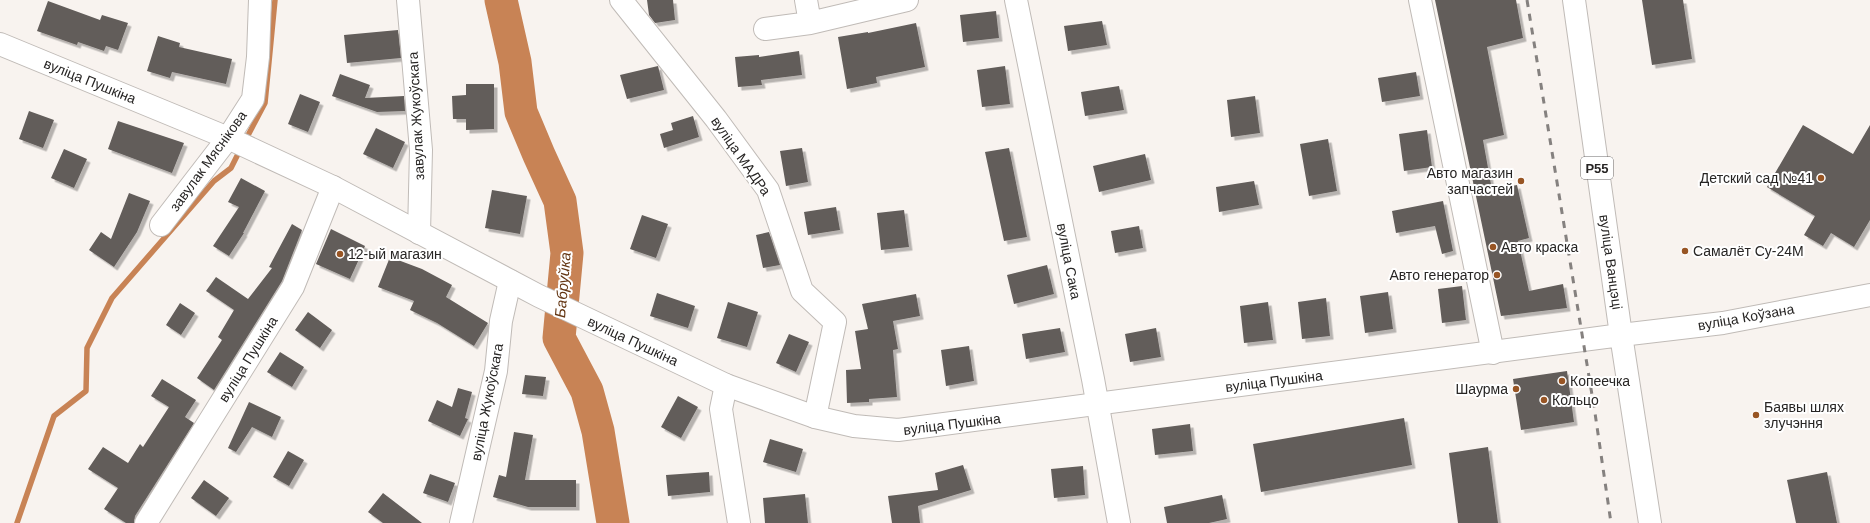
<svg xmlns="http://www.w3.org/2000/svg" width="1870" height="523" font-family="Arial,sans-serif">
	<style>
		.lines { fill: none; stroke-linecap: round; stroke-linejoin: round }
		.stream { stroke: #c88355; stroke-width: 5.5 }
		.river { stroke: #c88355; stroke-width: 33 }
		.building { fill: #625d5a; filter: url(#shadow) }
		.minor-casing { stroke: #c0bbb7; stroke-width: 24 }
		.major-casing { stroke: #c0bbb7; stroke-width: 24 }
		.minor { stroke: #fff; stroke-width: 22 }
		.major { stroke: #fff; stroke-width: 22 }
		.rail { stroke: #85817f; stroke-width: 3; stroke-dasharray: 7 7; stroke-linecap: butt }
		.poi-dot { fill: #985524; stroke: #fff; stroke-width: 1.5 }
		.labels { text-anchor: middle; stroke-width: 4; stroke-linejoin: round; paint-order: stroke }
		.shield { fill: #fff; stroke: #686666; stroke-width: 1 }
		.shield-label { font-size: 13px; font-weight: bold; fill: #272524 }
		.street-label { font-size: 14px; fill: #272524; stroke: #fff }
		.poi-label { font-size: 14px; fill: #272524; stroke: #fff; text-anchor: start }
		.water-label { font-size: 15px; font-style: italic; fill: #643613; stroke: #fff }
	</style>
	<defs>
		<filter id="shadow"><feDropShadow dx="3.5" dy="3.5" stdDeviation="0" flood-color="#0004"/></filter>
	</defs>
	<rect width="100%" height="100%" fill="#f8f3ef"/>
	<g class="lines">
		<path class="stream" d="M245 141 265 103 275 0
			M17 523 54 416 86 391 87 348 112 298 214 181 231 168 241 148"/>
		<path class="river" d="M501 0 515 62 521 112 539 155 560 201 567 253 559 338 587 391 598 431 613 523"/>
	</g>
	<path class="building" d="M647 0H673L675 20 655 23 649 15Z
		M1435 0H1516L1523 38 1487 47 1504 135 1483 140 1492 190 1517 185 1529 238 1518 241 1529 291 1563 284 1567 308 1501 316Z
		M1642 0H1683L1692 59 1652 65Z
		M48 1 100 20 102 15 128 23 118 50 106 46 104 51 78 42 77 45 37 31Z
		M996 11 999 38 963 42 960 15Z
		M1102 21 1107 45 1068 51 1064 26Z
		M916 23 925 67 876 77 877 83 847 89 838 37 868 32V33Z
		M398 30 401 58 347 63 344 35Z
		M158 36 180 43 179 47 232 59 226 84 172 72 170 78 147 71Z
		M799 51 802 75 761 80 762 85 738 87 735 57 759 55V57Z
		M658 66 664 90 627 99 620 75Z
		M1005 66 1010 104 982 107 977 70Z
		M1416 72 1420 96 1382 102 1378 78Z
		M340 74 370 85 365 98 404 96 405 111 377 112 332 96Z
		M466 84H494V129L466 130V119H453L452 96 466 95Z
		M1119 86 1124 110 1085 116 1081 92Z
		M300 94 320 102 308 132 288 124Z
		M1255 96 1260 133 1231 137 1227 100Z
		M29 111 54 120 43 148 19 139Z
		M693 116 699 137 664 148 660 134 673 130 671 123Z
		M118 121 184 143 172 173 108 149Z
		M1803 125 1853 154 1870 125V220L1854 247 1831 233 1823 246 1804 235 1815 216 1767 187Z
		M376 128 405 142 393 168 363 154Z
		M1427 130 1432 167 1404 171 1399 134Z
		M1328 139 1337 191 1309 196 1300 144Z
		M802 148 808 182 786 186 780 151Z
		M1009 148 1027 237 1004 241 985 152Z
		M64 149 87 159 74 188 51 178Z
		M1145 154 1151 180 1099 192 1093 166Z
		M241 178 265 191 243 233H244L229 256 213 246 239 207 228 202Z
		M1254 181 1259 205 1219 212 1216 187Z
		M492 190 527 196 520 234 485 228Z
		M129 193 150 201 137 232 114 267 89 250 101 232 111 239Z
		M1443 201 1453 251 1442 254 1435 226 1396 233 1392 211Z
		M836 207 840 230 808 235 804 212Z
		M904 210 909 247 881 250 877 213Z
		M642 215 668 224 656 258 630 249Z
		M292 224 302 230 282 281 214 390 197 378 222 340 218 337 234 310 206 291 216 277 248 299 272 268 269 267Z
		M1139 226 1143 248 1115 253 1111 231Z
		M331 229 365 246 350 279 316 264Z
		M769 232 780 265 763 268 756 235Z
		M390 257 422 269 452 285 446 297 488 323 474 346 437 323 410 310 414 301 378 287Z
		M1047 265 1054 294 1014 304 1007 275Z
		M1462 286 1466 320 1442 323 1438 289Z
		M1388 292 1393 329 1365 333 1360 296Z
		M657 293 695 306 688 328 650 316Z
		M916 294 920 316 893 321 898 349 893 350 897 397 869 399V402L847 403 846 370 861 369 855 331 868 329 862 304Z
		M1326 298 1330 336 1302 339 1298 302Z
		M728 302 758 312 747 347 717 338Z
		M1268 302 1273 340 1244 343 1240 306Z
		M180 303 195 313 181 335 166 325Z
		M308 312 332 330 320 348 295 330Z
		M1060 328 1065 352 1026 359 1022 334Z
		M1156 328 1161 357 1130 362 1125 334Z
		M789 334 809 342 796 372 776 363Z
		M969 346 974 381 946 386 941 350Z
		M280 352 304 367 292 387 267 372Z
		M1567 371 1574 422 1521 430 1513 379Z
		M525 375 546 377 543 396 522 394Z
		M162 379 196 400 185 417 194 423 135 516 134 523H126L104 509 118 488 88 469 103 447 128 463 140 444 143 447 169 407 151 396Z
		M458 388 472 392 465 418 468 419 460 436 428 421 437 400 452 407Z
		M678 396 698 407 681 438 661 427Z
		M249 402 281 417 272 437 252 427 236 452 228 448Z
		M1404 418 1412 465 1261 492 1253 444Z
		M1190 424 1193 451 1155 455 1152 429Z
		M514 432 533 435 525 480H576V507H528L493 497 499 475 506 477Z
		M770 439 803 449 796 472 763 462Z
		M1488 447 1498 523H1458L1449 453Z
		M288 451 304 460 289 486 273 477Z
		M963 465 971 490 918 506 920 523H892L888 496 938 490 935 473Z
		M1083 466 1085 495 1054 498 1051 469Z
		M709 472 710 492 668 496 666 475Z
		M1827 472 1837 523H1796L1787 480Z
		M430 474 455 483 448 502 423 493Z
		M204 480 229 498 216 516 191 498Z
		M383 493 422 523H383L368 512Z
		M805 494 808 523H765L763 498Z
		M1222 495 1227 519 1209 523H1167L1164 507Z"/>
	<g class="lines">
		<g class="minor-casing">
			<path id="minor" d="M408 0 421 150 419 233
				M621 0 716 119 768 190 802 291 835 322 815 417
				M806 0 810 23
				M1016 0 1093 379 1119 523
				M1420 0 1493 353
				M765 29 810 23 907 0
				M161 225 228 138 253 99 258 57 260 0
				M1621 335 1723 323 1870 295
				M726 385 721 409 739 523
				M146 523 293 287 333 187
				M461 523 496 371 501 321 510 281"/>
		</g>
		<g class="major-casing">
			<path id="major" d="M1574 0 1621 335 1650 523
				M0 44 228 138 333 187 539 296 726 385 815 417 854 426 898 430 1621 335"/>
		</g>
		<use href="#minor" class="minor"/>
		<use href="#major" class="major"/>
		<path class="rail" d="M1527 0 1595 413 1611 523"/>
	</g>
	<g class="poi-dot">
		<circle cx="1821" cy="178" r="4"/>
		<circle cx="1521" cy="181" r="4"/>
		<circle cx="1493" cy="247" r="4"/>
		<circle cx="1685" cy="251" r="4"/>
		<circle cx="340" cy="254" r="4"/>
		<circle cx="1497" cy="275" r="4"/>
		<circle cx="1562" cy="381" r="4"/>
		<circle cx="1516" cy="389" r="4"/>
		<circle cx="1544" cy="400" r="4"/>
		<circle cx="1756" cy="415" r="4"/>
	</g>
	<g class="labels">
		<rect class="shield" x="1581" y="157" width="32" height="22" rx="3"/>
		<g class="shield-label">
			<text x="1597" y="173">Р55</text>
		</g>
		<g class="street-label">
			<text transform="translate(90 81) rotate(22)" y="5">вуліца Пушкіна</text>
			<text transform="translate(416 116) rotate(-93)" y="5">завулак Жукоўскага</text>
			<text transform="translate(741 156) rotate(55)" y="5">вуліца МАДРа</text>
			<text transform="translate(208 161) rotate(-54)" y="5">завулак Мяснікова</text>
			<text transform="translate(1069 261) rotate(79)" y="5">вуліца Сака</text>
			<text transform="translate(1611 262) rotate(82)" y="5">вуліца Ванцэці</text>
			<text transform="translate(1746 317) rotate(-10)" y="5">вуліца Коўзана</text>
			<text transform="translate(633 341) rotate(25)" y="5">вуліца Пушкіна</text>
			<text transform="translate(248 359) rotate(-58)" y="5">вуліца Пушкіна</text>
			<text transform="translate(1274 381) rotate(-7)" y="5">вуліца Пушкіна</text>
			<text transform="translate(487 402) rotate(-79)" y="5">вуліца Жукоўскага</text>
			<text transform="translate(952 424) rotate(-7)" y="5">вуліца Пушкіна</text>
		</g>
		<g class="poi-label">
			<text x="1513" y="178" text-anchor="end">Авто магазин<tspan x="1513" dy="16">запчастей</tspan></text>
			<text x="1813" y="183" text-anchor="end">Детский сад №41</text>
			<text x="1501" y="252">Авто краска</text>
			<text x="1693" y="256">Самалёт Су-24М</text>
			<text x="348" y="259">12-ый магазин</text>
			<text x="1489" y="280" text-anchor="end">Авто генератор</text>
			<text x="1570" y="386">Копеечка</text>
			<text x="1508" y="394" text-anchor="end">Шаурма</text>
			<text x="1552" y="405">Кольцо</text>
			<text x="1764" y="412">Баявы шлях<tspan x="1764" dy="16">злучэння</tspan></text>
		</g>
		<g class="water-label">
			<text transform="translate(563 285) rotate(-85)" y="5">Бабруйка</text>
		</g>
	</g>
</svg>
